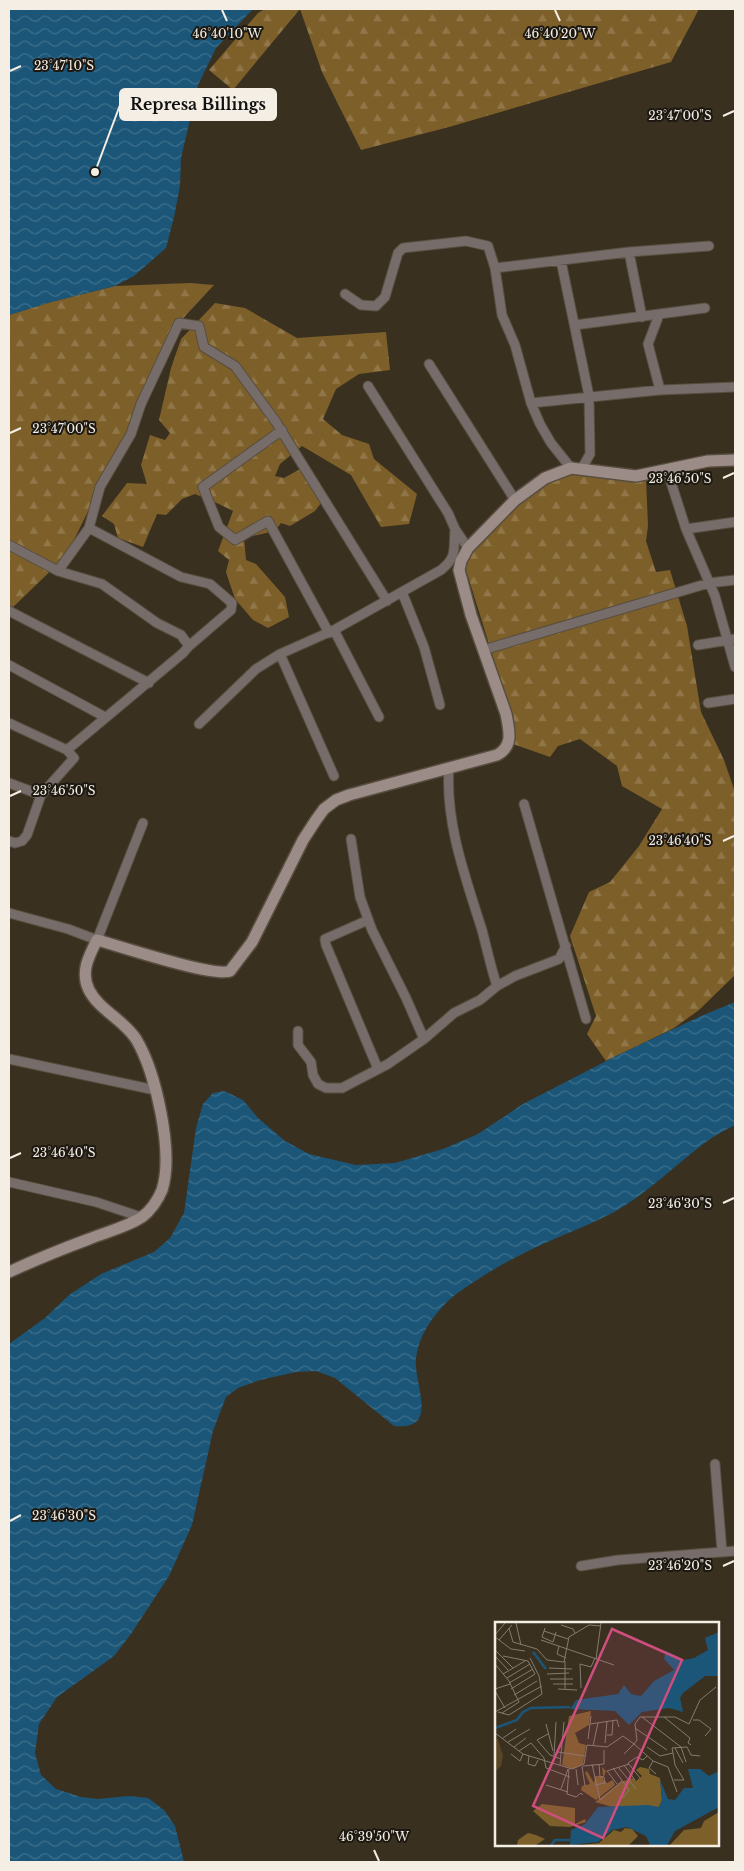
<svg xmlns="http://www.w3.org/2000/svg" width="744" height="1871" font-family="'Libre Baskerville',serif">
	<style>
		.forest { fill: url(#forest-firs) }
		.water { fill: url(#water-waves) }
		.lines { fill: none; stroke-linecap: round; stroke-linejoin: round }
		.street-casing { stroke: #584e3f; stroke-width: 11 }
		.secondary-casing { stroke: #584e3f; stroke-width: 14 }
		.street { stroke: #766c69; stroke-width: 9 }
		.secondary { stroke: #9c8c88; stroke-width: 11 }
		.ticks { fill: none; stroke: #f4eee4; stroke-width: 2 }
		.inset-river { fill: none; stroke: #1b5678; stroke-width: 2.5 }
		.inset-road { fill: none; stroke: #847c6e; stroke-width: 1 }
		.view { fill: #ce4e7d; fill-opacity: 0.15; stroke: #ce4e7d; stroke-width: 2.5 }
		.inset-edge { fill: none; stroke: #f4eee4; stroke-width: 2.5 }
		.ticks-label { font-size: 12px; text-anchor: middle; fill: #f4eee4; stroke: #1d1912; stroke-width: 4; stroke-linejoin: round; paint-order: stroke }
		.leader { fill: none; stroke: #f4eee4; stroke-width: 2 }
		.callout-dot { fill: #f4eee4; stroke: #1d1912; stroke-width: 2 }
		.callout { fill: #f4eee4; stroke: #f4eee4; stroke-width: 2 }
		.callout-label { font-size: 16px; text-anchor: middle; font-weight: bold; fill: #111 }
	</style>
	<defs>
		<pattern id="forest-firs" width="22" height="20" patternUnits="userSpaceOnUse" patternTransform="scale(1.25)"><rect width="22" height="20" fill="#7d5f29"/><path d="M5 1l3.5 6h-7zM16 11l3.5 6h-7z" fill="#907648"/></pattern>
		<pattern id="water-waves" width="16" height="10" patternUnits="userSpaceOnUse" patternTransform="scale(1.25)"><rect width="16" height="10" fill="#1b5678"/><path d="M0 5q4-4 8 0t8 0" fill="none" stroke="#3d6f8b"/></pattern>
	</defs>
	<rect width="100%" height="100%" fill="#3a3020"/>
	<path class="forest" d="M265 9H699L671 62 449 127 361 150 322 72 300 9 233 90 209 70 258 13Z
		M190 283 214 285 174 328 141 404 66 556 9 611V315L51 302 115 286Z
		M215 303 245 308 297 338 386 332 390 370 359 374 336 389 323 419 342 435 369 444 374 459 417 494 409 524 381 527 351 475 302 446 280 464 275 476 284 478 302 468 324 499 315 511 290 526 281 523 275 531 244 538 246 560 256 564 285 597 289 617 268 628 253 620 235 599 226 572 229 560 218 551 233 511 219 504 195 494 182 499 166 515 157 514 143 547 118 538 114 524 102 516 127 483 147 484 141 465 150 435 165 440 170 433 159 420 171 368 181 339Z
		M565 472 646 479 648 526 646 541 656 572 670 570 687 626 701 712 724 760 735 792V975L699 1010 674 1028 606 1061 587 1034 596 1016 570 936 589 892 610 882 639 846 662 809 622 786 617 766 580 739 558 746 550 757 513 744 512 718 466 570 467 556 501 520 534 492Z"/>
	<path class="water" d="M9 9H253L216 48 198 85 181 158 180 186 174 217 166 248 134 276 115 286 51 302 9 315Z
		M735 1002V1125C726 1130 715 1135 706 1142 676 1164 649 1192 616 1211 592 1224 567 1233 543 1244 523 1253 502 1264 483 1276 471 1284 457 1292 446 1303 431 1319 419 1335 416 1358 413 1384 441 1431 394 1426L335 1378 316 1371 296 1372 260 1380 238 1388 226 1397 213 1431 192 1525 169 1576 131 1634 114 1656 57 1697 39 1724 35 1753 41 1775 56 1789 81 1797 98 1799 129 1796 148 1798 164 1810 175 1826 184 1862H9V1344L45 1318 69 1295 101 1274 154 1252 170 1238 184 1213 196 1128 203 1104 213 1093 224 1091 243 1100 258 1118 285 1141 309 1154 356 1165 395 1163 443 1149 478 1134 523 1104 616 1056 701 1016Z"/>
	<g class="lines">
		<g class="street-casing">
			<path id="street" d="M629 252 642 317
				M561 261 589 396 590 454 582 468
				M495 268 629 252 709 246
				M345 294 361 305 376 306 385 297 398 253 403 248 466 241 488 246 495 268 502 315 515 345 531 403 540 424 551 443 571 468
				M659 315 648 344 660 390
				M575 325 705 308
				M429 364 515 500
				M368 386 448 513 455 529 468 548
				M531 403 660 390 735 387
				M282 430 203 487 219 527 235 540 268 521 329 633
				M667 470 686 529 715 596 735 667
				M686 529 735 522
				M9 545 58 571 102 584 157 623 181 635 189 646
				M58 571 89 528 100 487 131 434 141 404 179 323 199 326 204 347 235 366 276 422 387 601
				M402 592 424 647 440 705
				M9 611 149 683
				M334 630 379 717
				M698 645 735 639
				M483 650 709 583 735 580
				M9 665 105 717
				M708 703 735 699
				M9 723 67 750 74 758 41 795 27 835 22 841 15 843 9 841
				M199 724 256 669 280 654
				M67 750 183 653 189 646 231 610 232 603 210 584 181 577 89 528
				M449 768C445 823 466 879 482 930 487 949 491 968 497 986
				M334 776 280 654 334 630 441 570C458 556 453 550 455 529
				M9 783 41 795
				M524 804 586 1019
				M351 839 360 897 372 930 406 998 424 1039
				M9 913 68 929 97 940 143 823
				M368 920 325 939 326 945 378 1069
				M298 1031V1045L311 1062 313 1075 318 1084 326 1088H342L388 1064 424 1039 454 1013 480 1000 497 986 515 976 559 959 566 946
				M9 1059 155 1090
				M9 1182 96 1202 141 1217
				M715 1464 722 1552
				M581 1566 618 1560 735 1551"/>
		</g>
		<g class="secondary-casing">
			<path id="secondary" d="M9 1272C35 1260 62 1249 89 1239 106 1232 127 1227 142 1217 150 1211 158 1200 162 1190 174 1153 156 1072 136 1039 124 1020 99 1010 89 990 80 972 89 956 97 940 119 946 215 978 230 971L252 942 303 840 316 820 324 809 336 800 349 795 497 755C514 746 509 730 506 714L471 615 459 570 461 561 468 548 515 500 545 478 571 468 636 476 708 461 735 460"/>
		</g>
		<use href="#street" class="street"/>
		<use href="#secondary" class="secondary"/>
	</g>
	<path class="ticks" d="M222 10 227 21M555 10 560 21M10 71 21 66M723 116 734 111M10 433 21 428M723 478 734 473M10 796 21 791M723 841 734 836M10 1158 21 1153M723 1203 734 1198M10 1521 21 1515M723 1566 734 1561M374 1850 379 1861"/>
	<g transform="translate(495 1622)">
		<rect width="224" height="224" fill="#3a3020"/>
		<path d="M96 89 94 103 80 111 84 121 91 123 88 142 78 147 67 143 74 94ZM107 145 111 149 108 157 112 161 118 158 120 163 101 178 86 168 87 164 95 162 90 151 92 149 99 161 100 154H108ZM145 145 154 147 155 152 165 156 167 178 164 185 121 186 100 180 126 160 138 156 141 159 147 154 141 148ZM47 182 80 186V202L90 197 91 200 75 205 55 204 38 189ZM224 190V223H175L189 208 206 206 209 199ZM130 206 137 207 143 214 134 223H87L104 221 119 208 126 210ZM33 211 41 213 50 217 41 223H22L23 218Z" fill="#7d5f29"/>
		<path d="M0 117H3L8 134 6 144 0 150Z" fill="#594627"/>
		<path d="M224 10V54H210L188 71 185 76 188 90 174 86 147 90 134 103 120 89 75 87 81 78 123 72 129 63 136 72 146 74 159 59 179 48 169 37 171 29 189 38 199 36 213 28 210 16ZM193 147H205L214 154 224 149V185L180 209 172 223H155L151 214 132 205 117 208 103 220 75 223 76 208 90 202 103 185 153 183 164 185 167 178 165 158 173 177 180 178 189 166H198Z" fill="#1b5678"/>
		<path class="inset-river" d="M38 30 51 47M0 106 22 98 28 90 36 86 75 85M56 223 60 218H75"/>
		<path class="inset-road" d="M21 1 26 23M66 3 78 7 80 11M14 6 18 20 42 27 52 38 69 40 74 15 94 3 106 4M50 6 47 15 58 20 61 10M49 9 73 17M0 13 10 1M0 15 16 27 30 29M4 18 17 3M46 18 119 43M64 24 62 32 71 36M0 28 18 46M0 34 13 48M8 34 33 39 40 52 16 67M101 37 106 1M0 42 14 59 24 80 7 91M54 46 77 47M8 52 30 39M52 52 74 51M12 56 35 42M55 57H78M14 61 38 47M58 62H78M86 66 85 42 96 45 100 36M0 67 15 62M63 67 82 68M70 67V39M0 69 10 86M19 73 42 59M0 90 47 64M3 90 14 93 47 72 44 54 35 36M147 95 186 125 191 140M169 95 195 116 193 121 196 123M198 98H204L216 107 210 114M51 102 58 129M95 102 122 98 124 105M140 106 172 128M0 111 28 132 77 147 89 142 92 123 112 125 128 114 139 122 142 118 140 102 145 95H180L194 102 205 78 221 65M53 112 42 118 55 133 66 137M112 113H117L118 98M8 116 21 107M93 117 96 94M13 120 35 107M110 121 112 99M98 124 103 101M19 125 31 116M152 125 165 134 178 131 177 126 192 125 196 133 205 134M180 126 188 141M24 129 36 121 49 136 51 146 75 155M63 130 90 134M178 131 180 143 189 158H179M16 132 25 139 28 132M129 132 139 122 158 139 173 145 182 170M34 134 33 142 40 144 43 138M59 134 61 100M158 139 154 146 161 152M97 142 105 178 127 159M65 143 69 100M129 143 140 158M87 144 90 164M88 144 109 142V128M123 145 141 167M118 146 134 168 128 176M74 147 72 172 81 175 86 171 88 173M81 147 83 163M145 156 133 141 142 135 148 138 152 134M122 162 112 149 134 142M51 163 73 170M100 163 110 161 109 155H105L104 142M66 167 73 147"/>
		<path class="view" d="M117 7 187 38 108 216 38 184Z"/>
		<rect width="224" height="224" class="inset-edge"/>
	</g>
	<g class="ticks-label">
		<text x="227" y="38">46°40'10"W</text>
		<text x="560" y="38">46°40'20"W</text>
		<text x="64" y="70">23°47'10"S</text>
		<text x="680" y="120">23°47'00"S</text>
		<text x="64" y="433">23°47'00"S</text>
		<text x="680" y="483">23°46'50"S</text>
		<text x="64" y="795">23°46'50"S</text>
		<text x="680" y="845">23°46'40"S</text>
		<text x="64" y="1157">23°46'40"S</text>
		<text x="680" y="1208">23°46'30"S</text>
		<text x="64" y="1520">23°46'30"S</text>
		<text x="680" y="1570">23°46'20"S</text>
		<text x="374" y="1841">46°39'50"W</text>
	</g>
	<path class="leader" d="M95 172L120 105"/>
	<circle class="callout-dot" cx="95" cy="172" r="5"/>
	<rect class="callout" x="120" y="89" width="156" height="31" rx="5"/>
	<g class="callout-label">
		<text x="198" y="110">Represa Billings</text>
	</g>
	<rect width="744" height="1871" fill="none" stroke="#f4eee4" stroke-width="20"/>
</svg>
